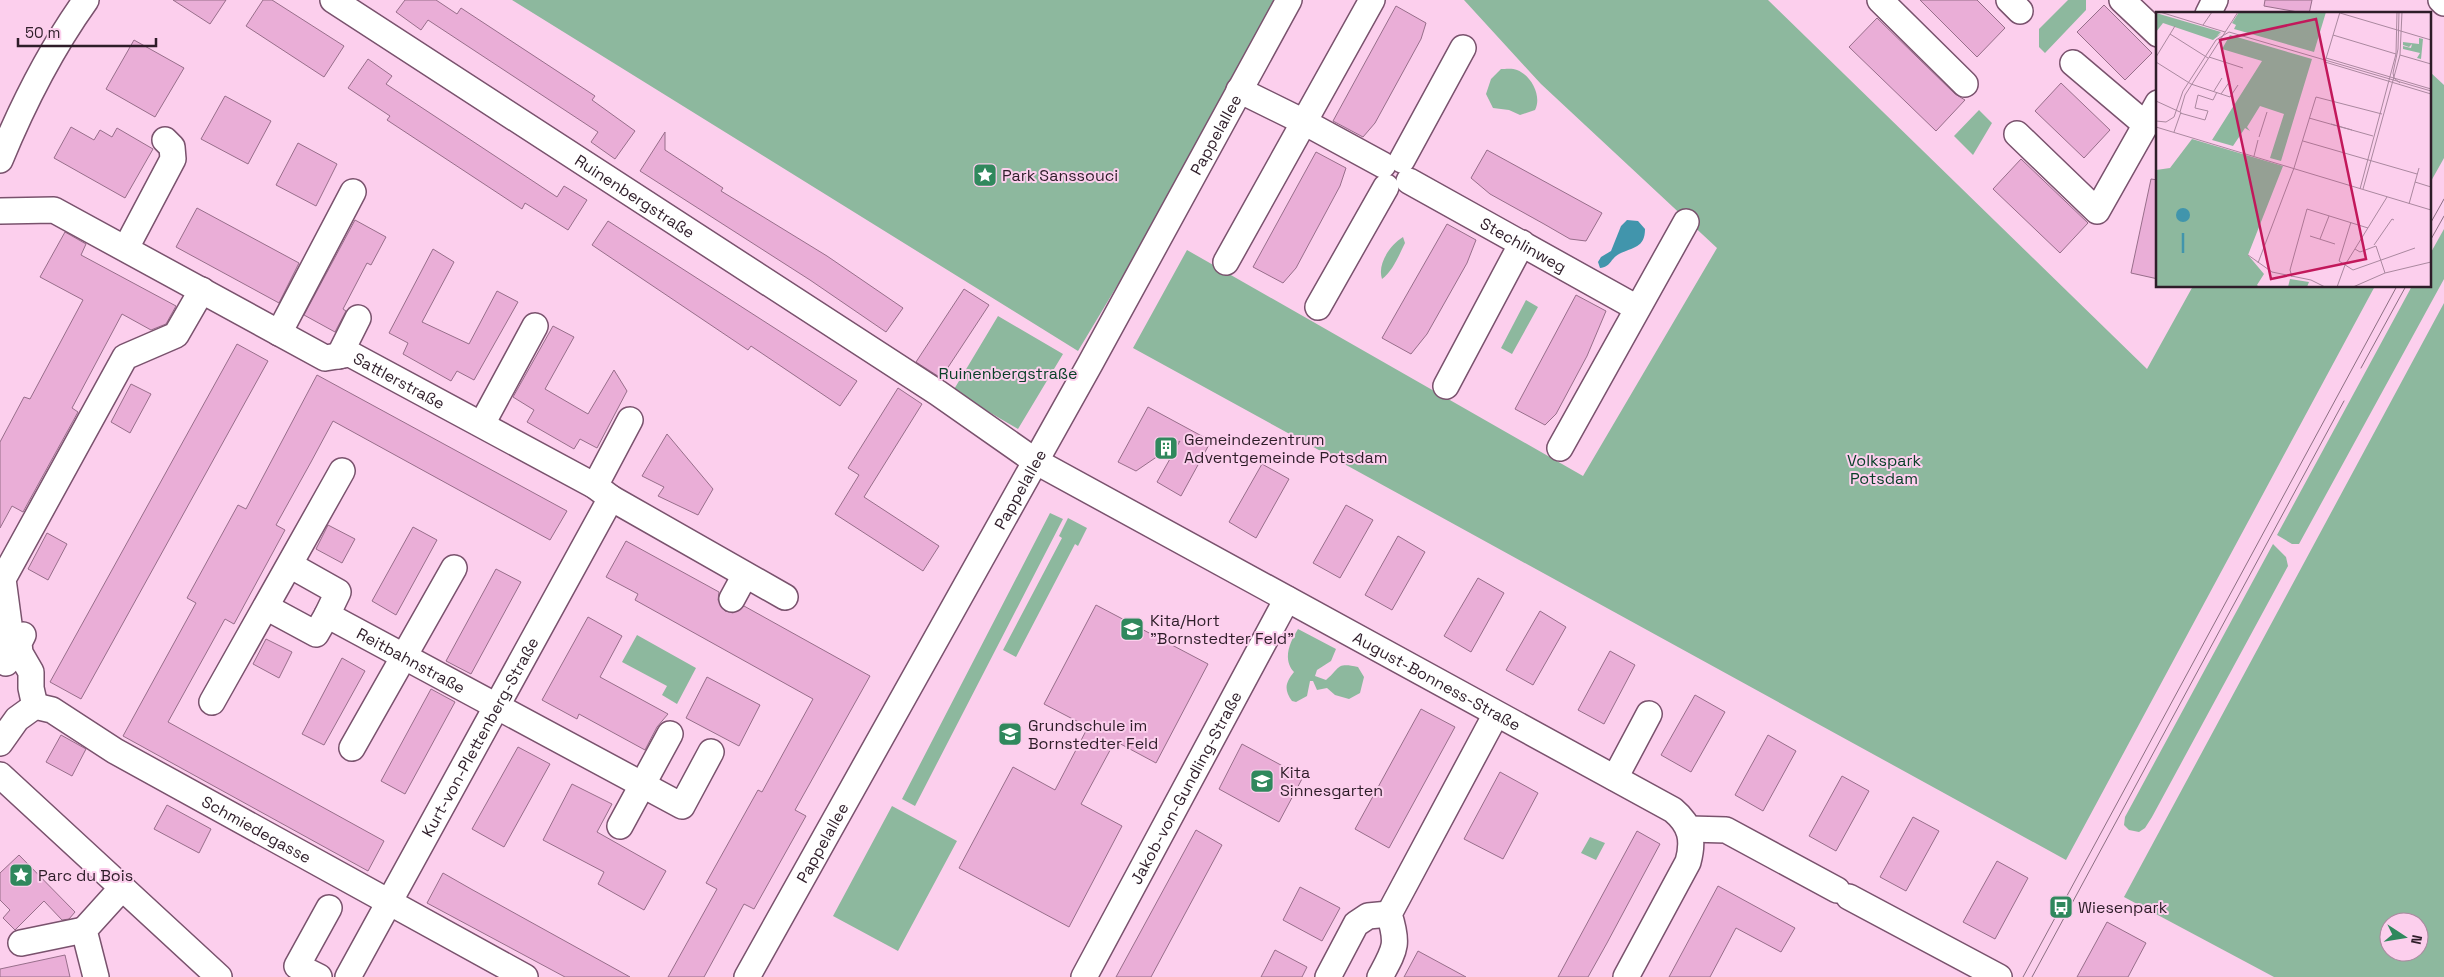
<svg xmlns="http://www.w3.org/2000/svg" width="2444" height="977" font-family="'Space Grotesk',sans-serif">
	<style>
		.green { fill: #8db89e; fill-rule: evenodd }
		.water { fill: #4195ac }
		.building { fill: #eaaed7; stroke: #976e8a }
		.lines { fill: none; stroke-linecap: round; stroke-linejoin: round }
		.minor-casing { stroke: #79526d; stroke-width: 28 }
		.minor { stroke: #fff; stroke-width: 25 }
		.tram { stroke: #8c6e82; stroke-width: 1 }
		.labels { text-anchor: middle; stroke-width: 4; stroke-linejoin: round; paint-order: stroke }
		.street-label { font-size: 16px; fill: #2e1d29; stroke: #fccfed }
		.poi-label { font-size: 16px; fill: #2e1d29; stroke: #fccfed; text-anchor: start }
		.park-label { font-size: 16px; fill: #094028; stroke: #fccfed }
		.inset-river { fill: none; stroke: #4195ac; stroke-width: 2.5 }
		.inset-road { fill: none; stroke: #aa889f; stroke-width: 1 }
		.view { fill: #c2185b; fill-opacity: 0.15; stroke: #c2185b; stroke-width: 2.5 }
		.inset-edge { fill: none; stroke: #2e1d29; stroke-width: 2.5 }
	</style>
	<rect width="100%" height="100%" fill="#fccfed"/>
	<path class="green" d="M512 0H1288L1078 351Z
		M1464 0H1768L2147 369 2193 286H2375L2066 860 1133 348 1187 250 1583 476 1717 248 1541 84Z
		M2068 0H2086V10L2045 53 2039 47V29Z
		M1501 69C1505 69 1513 68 1517 70 1532 76 1542 97 1535 110L1520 115 1509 110 1493 108 1486 94 1491 79Z
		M2430 72 2444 85V158L2430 183Z
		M1979 110 1992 123 1973 155 1954 136Z
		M2444 229V279L2299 544H2292L2277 535 2412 286H2430V254Z
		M1403 237 1405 243C1399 255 1393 271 1382 279 1377 264 1390 245 1403 237Z
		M1526 300 1538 307 1512 354 1501 348Z
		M2444 303V977H2274L2124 897ZM2389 922H2419V952H2389Z
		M998 316 1063 354 1018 429 953 391Z
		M1050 513 1063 519 915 806 902 799Z
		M1068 518 1087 528 1078 546 1075 544 1016 657 1003 650 1062 538 1059 536Z
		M2273 544 2286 557 2288 566 2152 817 2145 828 2139 832 2129 830 2124 825 2125 817Z
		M1298 629 1336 649 1331 661 1317 670 1315 676 1326 680C1340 669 1335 662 1358 667L1364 677 1360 693 1349 699 1335 695 1327 688 1317 690 1313 681H1310L1307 696 1296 702 1292 701C1284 690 1285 683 1294 672 1282 659 1290 642 1298 629Z
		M637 635 696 668 677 704 662 695 667 686 622 662Z
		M892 806 957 841 898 951 833 916Z
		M1590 837 1605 843 1596 860 1581 853Z"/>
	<path class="water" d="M1627 220 1638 221 1645 229C1645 248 1633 247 1619 254 1610 259 1611 267 1600 268L1598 262 1601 257 1611 251 1621 226Z"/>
	<path class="building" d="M173 0H226L210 24Z
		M263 0H272L344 46 324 77 246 26Z
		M405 0H436L457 14 461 8 595 96 592 100 635 131 615 159 591 142 598 132 428 20 421 30 396 12Z
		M1920 0H1977L2005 28 1977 57Z
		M2265 0H2312L2309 14 2264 6Z
		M2104 5 2152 53 2125 80 2077 32Z
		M1396 6 1426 23 1421 39 1375 123 1363 137 1333 121Z
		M1877 18 1955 94 1965 100 1936 131 1849 47Z
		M134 40 184 68 155 117 106 89Z
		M368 59 392 76 386 84 557 197 564 186 587 200 568 230 525 203 522 209 387 120 390 116 348 88Z
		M2061 83 2110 130 2084 158 2035 111Z
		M225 96 271 121 248 164 201 139Z
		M71 127 94 140 100 130 112 137 117 128 153 149 125 198 54 158Z
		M665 132V150L723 188 721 191 827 256 903 308 886 332 810 280 640 171Z
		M298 143 337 164 316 206 276 185Z
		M1487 150 1602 213 1586 241 1570 239 1544 224 1490 194 1471 178Z
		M1316 152 1346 168 1340 186 1296 268 1283 283 1253 267Z
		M2021 159 2088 223 2060 253 1993 189Z
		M2151 179 2158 180V279L2131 273Z
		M197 208 299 263 279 303 176 247Z
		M355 220 386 237 371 265 367 263 343 309 346 311 335 332 304 315Z
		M608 221 857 381 840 406 751 346 748 350 592 245Z
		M1447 224 1476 240 1467 263 1427 334 1411 354 1382 338Z
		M65 232 86 244 81 255 176 306 166 324 151 330 122 314 72 408 78 412 23 512 12 506 0 528V442L24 397 30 399 83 300 40 277Z
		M433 249 454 262 422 322 469 344 497 291 518 302 474 380 457 371 451 381 403 354 408 343 389 333Z
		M964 289 989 305 941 378 916 362Z
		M1576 295 1606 311 1587 356 1556 414 1545 425 1515 409Z
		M553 326 574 337 545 389 588 414 614 370 627 391 597 448 580 439 574 449 527 422 534 410 513 397Z
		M237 344 268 361 81 699 50 682Z
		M317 375 567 511 550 540 333 421 311 462 276 525 285 530 234 624 225 619 168 722 384 841 368 871 123 736 196 603 187 598 238 505 246 509Z
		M131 384 151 394 130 433 111 422Z
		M898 388 922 404 864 497 939 546 923 571 835 514 859 475 848 468Z
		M1148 407 1211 441 1181 496 1157 482 1180 441 1136 471 1118 462Z
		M667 434 713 489 698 515 658 496 664 487 642 476Z
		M1262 464 1289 479 1256 538 1229 522Z
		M1346 505 1373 520 1340 578 1313 563Z
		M328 525 355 539 342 563 316 549Z
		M413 527 437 540 396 615 372 601Z
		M47 533 67 544 48 580 28 569Z
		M1398 536 1425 552 1392 610 1365 595Z
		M626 541 719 592 718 600 725 611 733 613 744 606 870 676 795 810 806 816 754 909 744 904 704 977H668L717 889 706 883 758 790 762 792 813 699 635 600 638 594 606 577Z
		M496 569 521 582 471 674 446 661Z
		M1478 578 1504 593 1471 652 1444 636Z
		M1096 605 1208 664 1156 763 1115 741 1081 804 1122 826 1069 927 959 868 1013 767 1055 790 1088 727 1044 704Z
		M1540 611 1566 627 1533 685 1506 670Z
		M588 617 622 636 600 677 668 714 657 727 645 750 579 714 577 719 542 700Z
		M266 639 292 652 279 678 253 664Z
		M1610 651 1635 665 1604 724 1578 710Z
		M342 658 365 671 324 745 302 734Z
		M707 677 760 705 739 746 686 718Z
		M431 689 455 702 405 794 381 781Z
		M1695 695 1725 712 1691 772 1661 755Z
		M1421 709 1455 727 1389 848 1355 829Z
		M61 735 86 749 72 776 46 762Z
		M1768 735 1796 751 1763 811 1735 795Z
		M1242 744 1303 777 1279 822 1219 789Z
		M518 747 550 764 504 847 472 829Z
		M1500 772 1538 793 1503 859 1464 839Z
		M1842 776 1869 791 1836 851 1809 836Z
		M572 784 612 804 597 832 666 871 644 910 598 884 604 872 543 840Z
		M167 805 211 829 199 853 154 829Z
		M1913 817 1939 831 1906 891 1880 877Z
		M1196 830 1222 845 1151 977H1116Z
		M1637 831 1660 844 1607 943 1588 977H1558Z
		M19 855 75 912 69 919 62 920 44 901 15 930 3 918 10 910 0 900V873Z
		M1997 861 2028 878 1995 939 1963 922Z
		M443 873 471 889 630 977H565L427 903Z
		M1718 886 1795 928 1781 952 1736 928 1710 977H1669Z
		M1300 887 1340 908 1322 941 1283 920Z
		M2107 922 2146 943 2128 977H2077Z
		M1275 950 1307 967 1302 977H1261Z
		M1418 951 1466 977H1404Z
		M65 955 70 977H0V969Z"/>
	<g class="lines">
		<g class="minor-casing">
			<g id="minor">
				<path id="s1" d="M333 0 938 393 1035 461 1673 810C1691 825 1694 840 1688 862L1626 977"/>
				<path d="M1880 0 1965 84"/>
				<path d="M2009 0 2020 11"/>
				<path d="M2122 0 2158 34"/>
				<path d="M2441 0 2444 3"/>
				<path d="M2208 14 2215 0"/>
				<path d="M2073 63 2146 125"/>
				<path d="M1239 90 1304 122 1383 165"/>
				<path d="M2017 134 2097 211 2158 103"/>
				<path d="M0 160C23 104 51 49 86 0"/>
				<path d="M1402 160 1463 48"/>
				<path id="s2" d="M1409 181 1637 308"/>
				<path id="s3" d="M0 211 54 210 325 358 350 354 595 486 611 498 785 597"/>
				<path d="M126 248 173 159 172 147 165 140"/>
				<path d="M1226 262 1372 0"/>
				<path d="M1318 307 1386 187"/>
				<path d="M279 333 353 192"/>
				<path d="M339 356 358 318"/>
				<path d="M1446 386 1522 243"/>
				<path d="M482 424 535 326"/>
				<path d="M1560 448 1686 222"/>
				<path d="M595 486 630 420"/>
				<path id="s4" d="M290 565 338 592 327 615 682 806 711 752"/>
				<path d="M732 599 745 575"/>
				<path d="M266 607 316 634 327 615"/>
				<path d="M23 635 19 643 20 653 31 672V688L35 706"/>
				<path d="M6 663 3 643 9 624 3 579 125 357 176 335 202 290"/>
				<path d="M212 702 342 471"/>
				<path id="s5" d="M0 743 17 719 35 706 52 710 115 751 525 977"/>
				<path d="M352 748 454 568"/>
				<path d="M0 775 219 977"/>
				<path d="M1615 778 1649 714"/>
				<path d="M620 826 670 734"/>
				<path d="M1690 829 1726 830 1837 890"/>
				<path d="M1849 897 1999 977"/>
				<path d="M21 943 84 930"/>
				<path d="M96 977 84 930 122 888"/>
				<path d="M319 977 297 966 329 908"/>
				<path id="s6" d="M348 977 611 498"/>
				<path id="s7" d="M747 977 1090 364 1289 0"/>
				<path id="s8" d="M1084 977 1287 599"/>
				<path d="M1328 977 1356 924 1368 916 1389 914"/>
				<path d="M1380 977C1395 949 1399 945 1389 914L1496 714"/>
			</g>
		</g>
		<use href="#minor" class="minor"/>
		<path class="tram" d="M2430 224 2444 199
			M2430 241 2444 216
			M2361 368 2406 286
			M2023 977 2397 286
			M2032 977 2344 401"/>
	</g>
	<defs>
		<g id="sight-square" transform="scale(1.25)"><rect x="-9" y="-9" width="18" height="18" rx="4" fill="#30885d" stroke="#fccfed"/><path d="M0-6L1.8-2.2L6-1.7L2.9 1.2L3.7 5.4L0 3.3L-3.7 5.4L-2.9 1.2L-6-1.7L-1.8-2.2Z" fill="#fff"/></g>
		<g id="building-square" transform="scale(1.25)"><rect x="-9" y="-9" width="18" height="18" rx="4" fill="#30885d" stroke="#fccfed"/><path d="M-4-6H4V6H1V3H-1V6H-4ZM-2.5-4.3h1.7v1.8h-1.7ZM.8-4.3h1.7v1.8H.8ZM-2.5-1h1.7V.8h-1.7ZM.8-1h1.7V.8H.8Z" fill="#fff"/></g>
		<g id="school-square" transform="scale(1.25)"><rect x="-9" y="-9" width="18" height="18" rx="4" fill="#30885d" stroke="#fccfed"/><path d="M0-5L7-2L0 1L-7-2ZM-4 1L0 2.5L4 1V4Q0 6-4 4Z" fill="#fff"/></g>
		<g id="bus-square" transform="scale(1.25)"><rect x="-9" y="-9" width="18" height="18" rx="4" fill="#30885d" stroke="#fccfed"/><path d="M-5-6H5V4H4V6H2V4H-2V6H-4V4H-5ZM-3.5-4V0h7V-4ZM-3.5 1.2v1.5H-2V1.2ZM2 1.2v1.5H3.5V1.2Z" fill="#fff"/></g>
	</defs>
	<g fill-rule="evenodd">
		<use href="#sight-square" x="985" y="175"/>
		<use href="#building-square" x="1166" y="448"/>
		<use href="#school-square" x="1132" y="629"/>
		<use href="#school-square" x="1010" y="734"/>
		<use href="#school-square" x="1262" y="781"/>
		<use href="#sight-square" x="21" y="875"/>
		<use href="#bus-square" x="2061" y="907"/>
	</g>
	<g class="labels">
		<g class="street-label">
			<text dy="6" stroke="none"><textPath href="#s7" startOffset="964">Pappelallee</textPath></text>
			<text dy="6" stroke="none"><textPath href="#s1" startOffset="360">Ruinenbergstraße</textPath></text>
			<text dy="6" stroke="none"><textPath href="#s2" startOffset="131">Stechlinweg</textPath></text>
			<text dy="6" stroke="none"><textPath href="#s3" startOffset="444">Sattlerstraße</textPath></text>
			<text dy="6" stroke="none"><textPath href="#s7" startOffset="559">Pappelallee</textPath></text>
			<text dy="6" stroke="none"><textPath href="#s4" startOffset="176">Reitbahnstraße</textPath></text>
			<text dy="6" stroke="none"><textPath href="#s1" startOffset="1298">August-Bonness-Straße</textPath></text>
			<text dy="6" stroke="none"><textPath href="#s6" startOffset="274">Kurt-von-Plettenberg-Straße</textPath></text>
			<text dy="6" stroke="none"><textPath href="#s8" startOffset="215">Jakob-von-Gundling-Straße</textPath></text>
			<text dy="6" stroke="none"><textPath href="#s5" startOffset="306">Schmiedegasse</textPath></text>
			<text dy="6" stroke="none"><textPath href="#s7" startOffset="154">Pappelallee</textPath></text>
		</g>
		<g class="poi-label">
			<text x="1002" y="181">Park Sanssouci</text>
			<text x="1184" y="445">Gemeindezentrum<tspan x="1184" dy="18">Adventgemeinde Potsdam</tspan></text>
			<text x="1150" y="626">Kita/Hort<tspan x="1150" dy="18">"Bornstedter Feld"</tspan></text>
			<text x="1028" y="731">Grundschule im<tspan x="1028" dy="18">Bornstedter Feld</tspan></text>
			<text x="1280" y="778">Kita<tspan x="1280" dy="18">Sinnesgarten</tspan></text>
			<text x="38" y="881">Parc du Bois</text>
			<text x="2078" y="913">Wiesenpark</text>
		</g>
		<g class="park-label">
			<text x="1008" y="379">Ruinenbergstraße</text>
			<text x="1884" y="466">Volkspark<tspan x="1884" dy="18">Potsdam</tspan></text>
		</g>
	</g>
	<g transform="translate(2156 12)">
		<rect width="275" height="275" fill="#fccfed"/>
		<path d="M83 0H170L158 40 78 17 80 13 76 11ZM0 1 65 20 61 24 66 21 57 28 7 11 0 20ZM74 23 156 47 125 149 114 146 128 102 104 94 91 115 94 119 89 116 77 134 56 128 106 49 66 37ZM263 26 267 27 265 47 261 46 264 41 247 37V34L255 36 256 32 253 35 247 33V30L263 32ZM36 127 127 154 92 243 108 262 101 273 103 275H0V158L14 156ZM134 267 153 270 151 275H132Z" fill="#8db89e"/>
		<path d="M20 203a7 7 0 1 1 14 0a7 7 0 1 1-14 0Z" fill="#4195ac"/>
		<path class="inset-river" d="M27 241V221"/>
		<path class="inset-road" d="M4 0 69 20M184 0 169 50 275 82M243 0 242 37 237 61 238 66 244 71M184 1 275 28M47 13 56 0M14 22 52 46M177 23 240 42M244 43 275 52M0 45 19 14M53 45 87 56M170 46 275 77M0 50 35 72 74 85 82 73M58 79 66 66M65 82 74 69M0 89 24 100M24 100 29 83 82 0M24 101 49 108 52 99 39 96 42 83 57 88 61 80M153 106 217 124M0 109 10 110 18 105 27 79 60 28 73 20 275 79M175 112 196 118M0 115 275 198M18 120 25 100M103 125 111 100M147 129 261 162M98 144 102 128M259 170 275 175M204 177 240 42 241 0M207 177 244 43 246 0M253 192 263 156M195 210 183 249 197 258 259 236M154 224 179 232M164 227 173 204M218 233 236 207 238 208M199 237 204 240 220 234 229 261M92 243 116 260 155 268 169 275M102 251 138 156 160 85 226 102M136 265 134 258 151 197 212 216M181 275 189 253 231 185M197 275 229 261 275 250"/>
		<path class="view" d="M160 7 210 247 115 267 64 28Z"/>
		<rect width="275" height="275" class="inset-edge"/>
	</g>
	<g transform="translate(2404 937) rotate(102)"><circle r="24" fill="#fccfed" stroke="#aa889f"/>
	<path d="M0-4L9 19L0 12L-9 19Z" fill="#30885d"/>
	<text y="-8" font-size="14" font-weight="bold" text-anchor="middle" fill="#2e1d29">N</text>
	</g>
	<path d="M18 38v8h138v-8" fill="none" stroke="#2e1d29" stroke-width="2.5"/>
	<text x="25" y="38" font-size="15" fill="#2e1d29" stroke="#fccfed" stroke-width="4" paint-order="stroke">50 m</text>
</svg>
